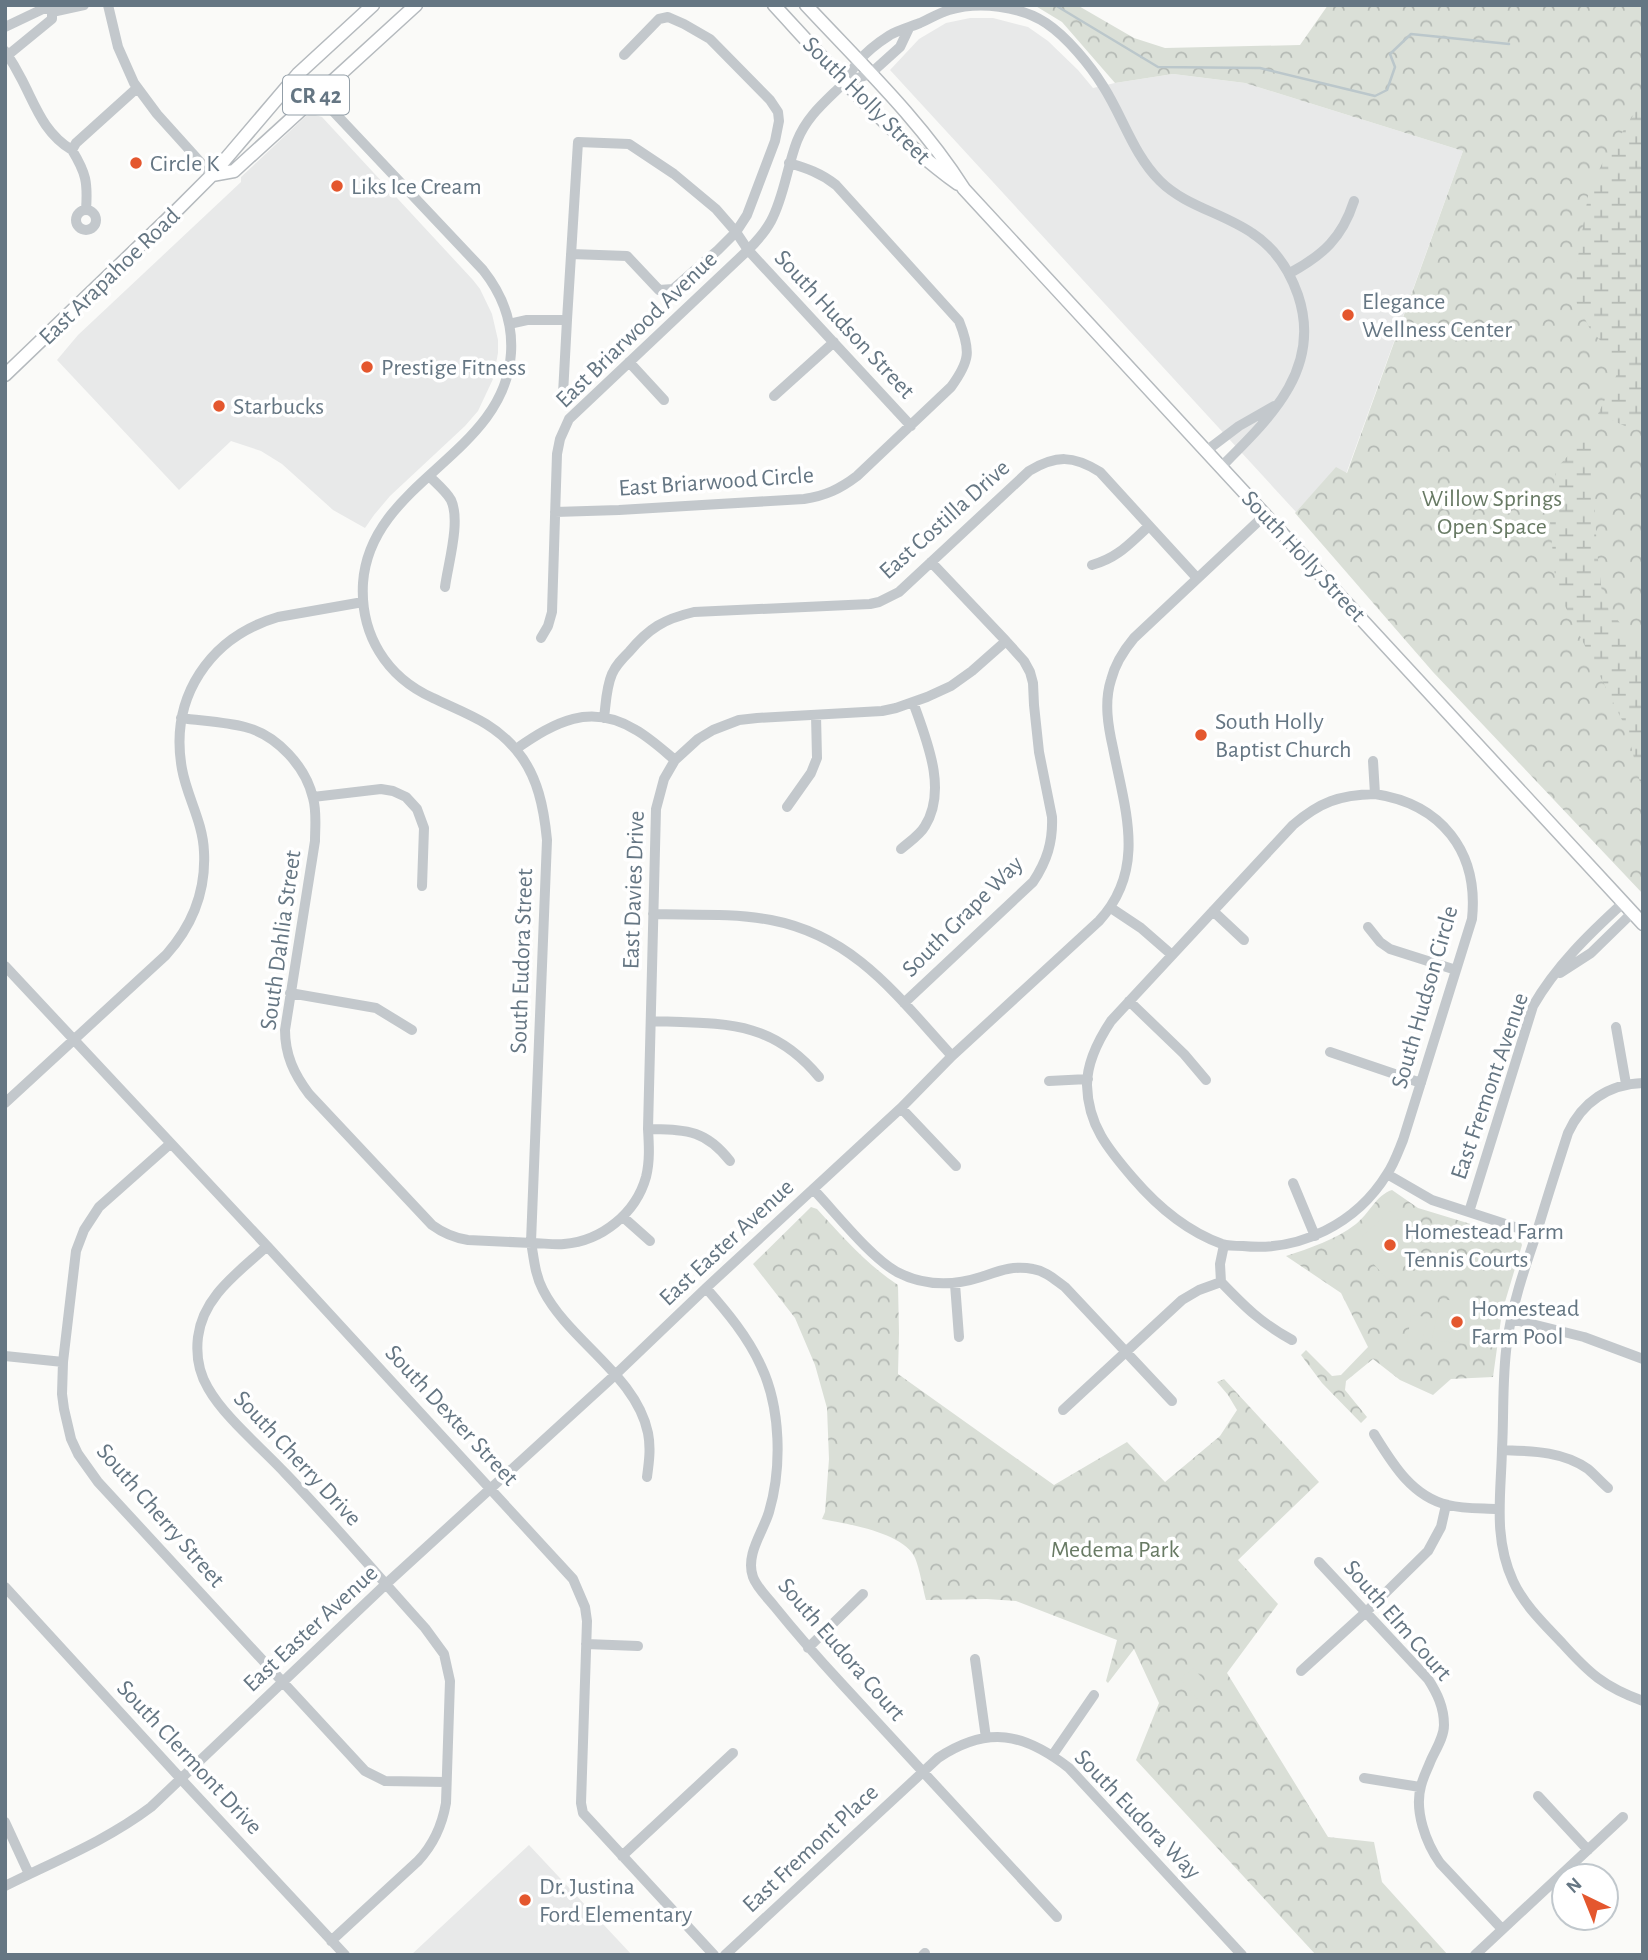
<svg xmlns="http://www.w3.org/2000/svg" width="1648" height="1960" font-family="'Alegreya Sans',sans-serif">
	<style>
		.built { fill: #e8e9e9 }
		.forest { fill: url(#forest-crowns) }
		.wetland { fill: url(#wetland-marsh) }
		.garden { fill: #dadfd7 }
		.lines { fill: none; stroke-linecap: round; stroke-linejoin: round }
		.stream { stroke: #bbc7cb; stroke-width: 2.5 }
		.major-casing { stroke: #b5babe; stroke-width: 15 }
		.minor { stroke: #c3c8cc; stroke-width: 10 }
		.major { stroke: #fff; stroke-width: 12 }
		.poi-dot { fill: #e4572e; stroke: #fff; stroke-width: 2.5 }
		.labels { text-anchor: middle; stroke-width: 7; stroke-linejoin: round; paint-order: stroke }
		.shield { fill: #fff; stroke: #939fa8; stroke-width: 2 }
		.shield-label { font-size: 23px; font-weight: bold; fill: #657683 }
		.street-label { font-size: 24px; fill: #657683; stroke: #fff }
		.poi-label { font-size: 24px; fill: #657683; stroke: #fff; text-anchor: start }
		.park-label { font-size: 24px; fill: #687a64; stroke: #fff }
	</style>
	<defs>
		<pattern id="forest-crowns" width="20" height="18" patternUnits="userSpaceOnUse" patternTransform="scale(1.75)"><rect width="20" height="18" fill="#dadfd7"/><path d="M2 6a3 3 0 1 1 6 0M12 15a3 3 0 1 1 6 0" fill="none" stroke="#b4b9b4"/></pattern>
		<pattern id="wetland-marsh" width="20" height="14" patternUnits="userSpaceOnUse" patternTransform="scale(1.75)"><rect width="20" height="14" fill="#dadfd7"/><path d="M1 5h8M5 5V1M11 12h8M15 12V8" fill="none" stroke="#b4b9b4"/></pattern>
	</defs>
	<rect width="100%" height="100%" fill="#fafaf8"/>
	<path class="built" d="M970 18H993L1028 27 1048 41 1078 70 1093 88 1115 83 1173 74 1245 83 1463 151 1346 474 1336 468 1296 512 890 70 919 39 946 23Z
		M312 114 322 117 473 280 480 289 492 314 498 340V353L493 379 478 411 465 426 390 496 374 515 365 528 333 510 282 464 261 451 231 441 179 490 57 360 78 335 241 182V177L257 162 306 116Z
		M529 1845 632 1955H411Z"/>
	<path class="forest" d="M1034 5H1077L1134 38 1165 48 1300 45 1328 5H1643V894L1433 672 1295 513 1336 467 1347 473 1463 151 1245 83 1173 74 1115 83 1062 22Z
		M1392 1190 1418 1208 1520 1239 1522 1245 1502 1312 1493 1377 1451 1379 1433 1395 1400 1380 1373 1359 1346 1381 1345 1390 1367 1417 1361 1423 1322 1383 1301 1355 1306 1350 1332 1376 1341 1375 1368 1347 1341 1293 1286 1256C1310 1248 1335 1240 1356 1224 1369 1214 1376 1195 1392 1190Z
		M811 1207 817 1209C842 1236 866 1264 898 1285L899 1333 898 1374 1054 1485 1127 1442 1165 1482 1220 1436 1237 1410 1228 1395 1217 1382 1224 1379 1319 1482 1238 1560 1278 1604 1227 1673 1328 1837 1374 1842 1382 1882 1448 1955H1316L1136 1760 1159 1703 1134 1649 1108 1683 1106 1681 1117 1640 1016 1601 987 1599 926 1600C923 1589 919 1565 914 1556 901 1532 847 1524 822 1519L825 1512 829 1459 827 1408 815 1365 795 1318 753 1264Z"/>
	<path class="wetland" d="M1643 100V428L1634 430 1598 414 1617 374 1607 348 1590 329 1575 300 1577 263 1589 190 1603 162Z
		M1584 438 1591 440 1597 551 1603 601 1643 653V782H1640L1627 730 1556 588 1550 522 1556 469Z"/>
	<path class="garden" d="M1390 1211 1425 1247 1388 1280 1355 1243Z
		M1440 1299 1481 1304 1475 1345 1432 1340Z
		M1411 1315 1427 1317 1422 1345 1407 1342Z
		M1193 1668 1213 1690 1200 1702 1180 1679Z"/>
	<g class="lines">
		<path class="stream" d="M1055 5 1158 67 1260 68 1375 96 1387 90 1395 67 1390 54 1411 34 1509 44
			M1643 114V116"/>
		<g class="major-casing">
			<path id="major" d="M774 5C832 68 889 134 958 184
				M806 5C861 64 921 121 964 189L1643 924
				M212 175 234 171 416 5
				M5 375 177 210 212 175 298 74 373 5"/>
		</g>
		<path class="minor" d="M108 5 118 47 134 83 157 114 212 175
			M52 12 84 5
			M5 27 47 7 52 12V19L8 55
			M5 51C11 60 17 70 22 80 36 107 44 133 72 150L76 143 137 88
			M298 74 483 270C502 294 513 322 511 353 505 455 370 481 363 583 360 634 386 677 433 698 464 713 494 722 517 751 538 776 544 809 547 840L531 1242C534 1259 535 1275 543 1290 569 1341 636 1375 648 1433 651 1448 649 1462 647 1477
			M845 82 870 74 900 47 909 28
			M72 150C86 173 88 182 86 210
			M76 220a10 10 0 1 1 20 0a10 10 0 1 1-20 0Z
			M571 254 627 256 659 290 673 289 718 250 736 232 747 215 775 141 779 121 778 112 770 100 710 39 684 24 668 17 659 19 624 55
			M1290 273C1323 255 1342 238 1354 201
			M509 324 527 320H567L578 142 629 144 674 174 716 209 736 232 748 250 911 426
			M629 362 664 400
			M563 394 567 320
			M774 396 834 342
			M1206 451 1239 426 1274 406
			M429 476C436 483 446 491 451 500 461 521 448 564 445 587
			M555 512 619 510 804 499C825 496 840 489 857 476L951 387C970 361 971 351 959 321L836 185C821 173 806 168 789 163
			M1092 565C1118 558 1130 543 1149 526
			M541 638 548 626 552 612 557 454 560 439 569 419 748 250C757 241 765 232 771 221 784 197 787 167 797 141 807 116 825 102 843 84 849 77 852 69 858 62 866 52 879 42 890 35 899 30 910 27 920 23 929 19 939 13 949 10 979 1 1020 6 1046 23 1067 37 1090 65 1103 86 1123 117 1133 154 1160 181 1185 206 1223 213 1252 233 1275 248 1289 269 1298 295 1323 369 1269 419 1221 467
			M181 718C202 721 225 722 245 727 277 735 306 767 313 798 317 812 315 827 315 841L285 1030C285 1055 294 1074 309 1094L432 1225C443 1233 454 1238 468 1240 489 1241 510 1242 532 1243 542 1243 554 1245 564 1244 602 1241 636 1213 646 1177 650 1161 649 1145 648 1129L656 809 664 779 675 760 698 739 713 730 739 720 757 718 882 711 896 708 927 697 951 686 972 671 1006 641
			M604 718C606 703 606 688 612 674 616 665 622 659 629 652 649 628 664 619 694 612L870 604 879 602 899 592 1029 471C1056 455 1073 455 1100 472L1197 578
			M516 749C555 722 590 702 636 730 650 738 663 750 675 760
			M1373 761 1375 794
			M1375 794C1441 804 1479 851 1472 919L1403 1140C1398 1152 1394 1164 1387 1174 1357 1223 1300 1252 1243 1246 1236 1246 1228 1246 1222 1244 1186 1231 1157 1206 1133 1178 1108 1149 1088 1125 1087 1085 1087 1062 1099 1039 1111 1021L1293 825C1320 802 1339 795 1375 794Z
			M313 797 381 789 393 791 406 797 417 809 424 828 422 886
			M787 807 811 773 817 758 816 715
			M901 849C909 842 920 835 925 826 948 789 926 739 913 702
			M1111 908 1141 928 1172 955
			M1213 911 1244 940
			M653 914C692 915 733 913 771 920 855 936 898 997 952 1056
			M1368 927 1380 942 1390 949 1456 970
			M5 966 267 1246 573 1579 585 1607 587 1621 581 1803 583 1813 714 1955
			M1560 973 1591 953 1632 913
			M290 993 376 1008 412 1030
			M1129 1001 1184 1054 1206 1080
			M904 1003 1033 882C1047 861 1053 842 1052 817L1039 752 1034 705 1033 683 1030 672 1024 661 1006 641 931 562
			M651 1021C721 1024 770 1018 819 1077
			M1616 1027 1626 1084
			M1330 1052 1421 1083
			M1049 1081 1088 1079
			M1643 1083C1609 1084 1582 1102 1568 1133 1557 1167 1546 1201 1536 1235 1524 1270 1512 1305 1507 1343 1502 1378 1504 1414 1502 1449 1501 1495 1493 1537 1513 1581 1524 1605 1544 1624 1562 1643 1589 1673 1604 1687 1643 1701
			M5 1103 166 955C192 926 206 891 204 852 203 822 187 797 182 769 169 697 210 637 278 617L363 602
			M901 1108 956 1166
			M648 1129C687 1130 705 1129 730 1161
			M170 1144 99 1207 84 1230 76 1251 63 1362 62 1394 64 1409 71 1439 78 1454 98 1482 365 1771 385 1781 446 1782
			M1387 1174 1432 1200 1536 1234
			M1293 1183 1315 1236
			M813 1189C836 1213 869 1256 897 1272 924 1286 953 1286 981 1277 999 1271 1013 1265 1033 1269 1046 1271 1055 1280 1065 1287L1172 1401
			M1469 1212 1533 1006C1556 966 1589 934 1623 903
			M623 1217 650 1241
			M1224 1245 1220 1264 1221 1282C1245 1307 1261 1323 1292 1340
			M267 1246C239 1272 203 1296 198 1337 196 1354 199 1373 208 1388 225 1418 262 1448 286 1474 334 1524 379 1577 425 1628L444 1654 450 1681 446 1803C442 1826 434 1844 418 1861L331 1941
			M955 1284 959 1337
			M706 1288C727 1312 748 1337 761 1366 781 1408 782 1468 769 1512 763 1532 745 1555 753 1577 757 1588 768 1598 775 1607 796 1633 818 1658 841 1683 913 1761 985 1839 1057 1917
			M1511 1319 1584 1337 1643 1359
			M5 1356 63 1362
			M1063 1410 1182 1300 1199 1290 1221 1282
			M1374 1434C1392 1463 1412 1497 1448 1505 1464 1509 1482 1508 1498 1509
			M1502 1450C1531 1451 1563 1451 1588 1469 1595 1475 1601 1482 1608 1488
			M1319 1562 1428 1679C1437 1693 1444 1707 1444 1725 1444 1737 1436 1749 1431 1760 1428 1768 1423 1777 1421 1786 1414 1811 1426 1843 1440 1863L1502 1929
			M5 1587 181 1779 345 1955
			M586 1644 638 1646
			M808 1648 863 1594
			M975 1659 986 1738
			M1301 1671 1366 1612 1428 1551 1441 1527 1446 1505
			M1052 1756 1094 1695
			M1364 1778 1420 1787
			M1538 1796 1588 1850
			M5 1822 29 1874
			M622 1856 733 1753
			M5 1886C55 1861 106 1841 151 1807L386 1584 615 1375 706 1288 901 1108 952 1056 1099 921C1147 869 1125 810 1113 748 1108 726 1104 702 1111 680 1115 664 1124 650 1134 638L1265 515
			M725 1955 938 1758C988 1725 1024 1733 1069 1768L1242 1955
			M923 1955 925 1953
			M1475 1955 1623 1817"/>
		<use href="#major" class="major"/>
	</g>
	<g class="poi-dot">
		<circle cx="136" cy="163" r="7"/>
		<circle cx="337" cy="186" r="7"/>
		<circle cx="1348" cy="315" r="7"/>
		<circle cx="367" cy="367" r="7"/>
		<circle cx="219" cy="406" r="7"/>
		<circle cx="1201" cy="735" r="7"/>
		<circle cx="1390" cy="1245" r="7"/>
		<circle cx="1457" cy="1322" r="7"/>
		<circle cx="525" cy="1900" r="7"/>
	</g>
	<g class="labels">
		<rect class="shield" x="283" y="75.5" width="66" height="39" rx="5"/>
		<g class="shield-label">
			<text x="316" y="103">CR 42</text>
		</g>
		<g class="street-label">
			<text transform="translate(867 100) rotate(45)" y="8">South Holly Street</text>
			<text transform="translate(109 276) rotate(-44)" y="8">East Arapahoe Road</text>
			<text transform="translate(845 324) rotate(47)" y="8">South Hudson Street</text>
			<text transform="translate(636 329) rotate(-44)" y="8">East Briarwood Avenue</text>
			<text transform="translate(716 481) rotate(-4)" y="8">East Briarwood Circle</text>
			<text transform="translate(944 519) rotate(-42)" y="8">East Costilla Drive</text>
			<text transform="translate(1304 556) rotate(47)" y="8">South Holly Street</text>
			<text transform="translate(633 890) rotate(-88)" y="8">East Davies Drive</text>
			<text transform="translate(962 916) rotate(-45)" y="8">South Grape Way</text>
			<text transform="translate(280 940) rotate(-82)" y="8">South Dahlia Street</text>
			<text transform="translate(521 961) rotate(-88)" y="8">South Eudora Street</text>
			<text transform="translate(1424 997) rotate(-74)" y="8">South Hudson Circle</text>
			<text transform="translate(1489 1086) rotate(-71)" y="8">East Fremont Avenue</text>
			<text transform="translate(726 1242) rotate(-43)" y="8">East Easter Avenue</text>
			<text transform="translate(452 1415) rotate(47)" y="8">South Dexter Street</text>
			<text transform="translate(298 1458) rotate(47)" y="8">South Cherry Drive</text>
			<text transform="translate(161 1515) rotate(49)" y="8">South Cherry Street</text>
			<text transform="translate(1398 1620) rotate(49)" y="8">South Elm Court</text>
			<text transform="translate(310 1628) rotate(-43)" y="8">East Easter Avenue</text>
			<text transform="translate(842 1649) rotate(49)" y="8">South Eudora Court</text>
			<text transform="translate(190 1757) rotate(47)" y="8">South Clermont Drive</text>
			<text transform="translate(1138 1814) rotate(46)" y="8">South Eudora Way</text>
			<text transform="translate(810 1848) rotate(-43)" y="8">East Fremont Place</text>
		</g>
		<g class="poi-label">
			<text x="150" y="171">Circle K</text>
			<text x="351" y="194">Liks Ice Cream</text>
			<text x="1362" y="309">Elegance<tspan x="1362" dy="28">Wellness Center</tspan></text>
			<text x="381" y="375">Prestige Fitness</text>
			<text x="233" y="414">Starbucks</text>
			<text x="1215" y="729">South Holly<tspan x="1215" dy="28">Baptist Church</tspan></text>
			<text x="1404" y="1239">Homestead Farm<tspan x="1404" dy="28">Tennis Courts</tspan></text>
			<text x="1471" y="1316">Homestead<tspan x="1471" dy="28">Farm Pool</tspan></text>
			<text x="539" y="1894">Dr. Justina<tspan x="539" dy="28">Ford Elementary</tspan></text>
		</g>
		<g class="park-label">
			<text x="1492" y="506">Willow Springs<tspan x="1492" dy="28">Open Space</tspan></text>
			<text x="1115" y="1557">Medema Park</text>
		</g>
	</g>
	<rect width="1648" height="1960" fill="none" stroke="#657683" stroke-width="14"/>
	<g transform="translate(1585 1897) rotate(317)"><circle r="33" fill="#ffffff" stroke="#c1c8cd" stroke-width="2"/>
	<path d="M0-5L12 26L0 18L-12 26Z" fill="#e4572e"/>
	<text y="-10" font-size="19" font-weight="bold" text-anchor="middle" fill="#657683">N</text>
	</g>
</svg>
